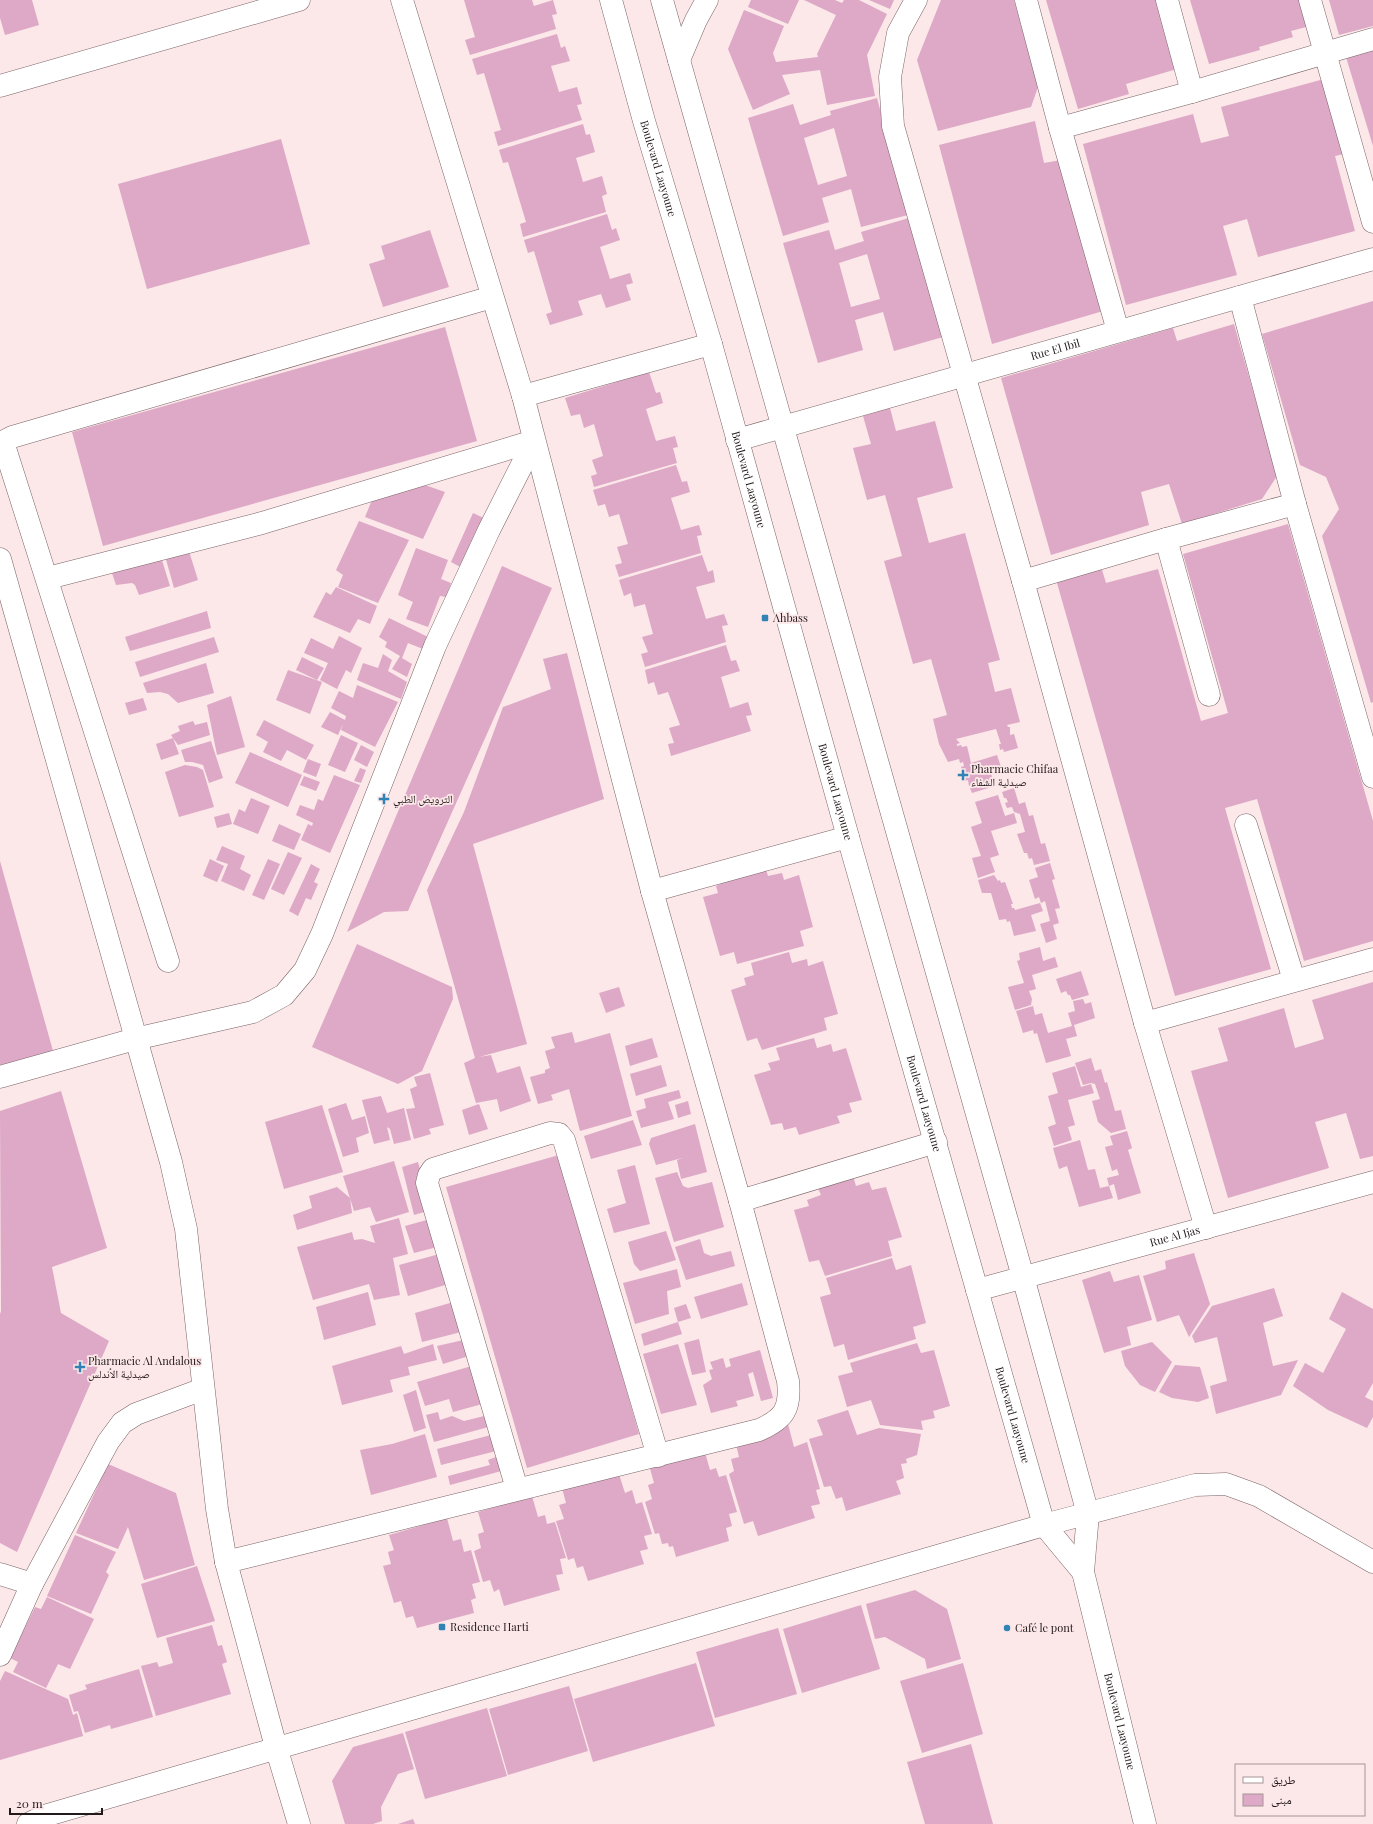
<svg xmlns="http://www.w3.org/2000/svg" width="1373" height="1824" font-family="'Playfair Display','Noto Naskh Arabic',serif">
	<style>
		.building { fill: #dda9c6; fill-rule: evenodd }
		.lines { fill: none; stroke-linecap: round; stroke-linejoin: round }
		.minor-casing { stroke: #796366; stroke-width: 23 }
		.minor { stroke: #fff; stroke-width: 22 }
		.poi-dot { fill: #3083b4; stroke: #fce7e9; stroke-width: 1.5 }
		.labels { text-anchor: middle; stroke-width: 3.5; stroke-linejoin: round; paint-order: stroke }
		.street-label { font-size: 11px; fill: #22191a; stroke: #fce7e9 }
		.poi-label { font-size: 11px; fill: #22191a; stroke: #fce7e9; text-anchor: start }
	</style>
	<rect width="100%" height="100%" fill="#fce7e9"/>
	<path class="building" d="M0 0H32L39 25 5 35 0 18Z
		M464 0H532L534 6 553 0 557 14 552 15 556 29 470 55 465 40 475 37Z
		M751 0H799L788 24 748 7Z
		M804 0H835L842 3 844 0H859L887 14 867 55 875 96 827 105 820 70 782 75 790 94 753 110 728 49 744 10 784 26 773 53 776 62 818 57 817 54 836 15Z
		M869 0H894L890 9Z
		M941 0H1014L1038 87 1031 107 938 131 917 60Z
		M1046 0H1159L1177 69 1126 84 1129 94 1078 109Z
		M1190 0H1303L1310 26 1291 31 1293 37 1259 47 1260 50 1209 64Z
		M1329 0H1373V26L1339 35Z
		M557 34 561 48 565 46 570 61 551 66 559 92 577 87 582 104 577 105 582 120 498 146 494 132 501 130 484 73 477 75 472 59Z
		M1373 49V146L1346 57Z
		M1324 79 1344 154 1335 156 1355 231 1258 257 1247 219 1223 226 1237 275 1126 305 1083 144 1193 114 1201 143 1229 136 1221 107Z
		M877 98 908 215 861 227 851 189 822 198 829 222 783 236 748 118 793 104 800 125 831 115 830 111ZM834 128 847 176 818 185 804 138Z
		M1035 121 1044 163 1061 160 1103 311 992 344 939 145Z
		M583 124 586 135 590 134 595 152 576 158 583 182 602 176 607 194 602 196 606 212 523 237 520 224 526 222 508 162 503 163 499 150Z
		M281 139 310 244 147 289 118 184Z
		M607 214 612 230 616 228 620 240 600 247 610 279 630 273 633 283 626 285 631 300 606 308 601 294 578 301 583 315 550 325 546 314 552 312 534 251 528 253 524 240Z
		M909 218 943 337 894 351 883 312 855 320 863 350 818 363 783 243 829 230 835 250 864 241 861 232ZM867 254 880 299 851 307 839 263Z
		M430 230 449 287 383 307 369 264 385 259 381 246Z
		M1373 301V702L1371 703 1322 536 1339 509 1326 477 1300 465 1262 334Z
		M1234 324 1277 476 1262 499 1182 524 1169 484 1141 492 1149 525 1051 555 1001 378 1173 328 1177 341Z
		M445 327 477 441 103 546 72 432Z
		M649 372 656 393 660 392 663 403 646 409 656 441 675 436 678 447 673 448 677 463 594 487 591 476 597 474 592 460 603 456 594 424 584 428 580 414 571 416 565 398Z
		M890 408 896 431 935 421 953 488 917 498 929 543 965 533 1000 660 988 663 995 692 1011 688 1020 722 1007 725 1008 727H1010V735L1014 734 1018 748 1004 752 1003 749 1000 750 999 744H1001L996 729 956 739 960 743 957 744V746L961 745 962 747 967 746 971 763 997 755 1001 767 990 770 995 786 972 793 970 788H973L972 785 969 786 968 780 965 781 961 767 964 766 963 762 960 763 959 759 948 762 939 744 933 719 947 715 931 659 913 664 884 561 902 556 885 495 867 500 853 448 871 444 863 416Z
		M676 465 682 482 687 481 690 492 671 498 681 530 699 525 702 535 697 536 701 553 619 577 615 565 622 563 617 547 628 544 619 514 609 517 605 504 598 506 593 490Z
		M422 484 445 492 423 539 365 517 372 500Z
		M473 513 486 519 466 570 451 562Z
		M359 521 409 540 378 603 338 587 343 575 336 570Z
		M1288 524 1373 821V941L1304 961 1257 799 1225 808 1271 969 1175 996 1055 576 1100 563 1106 583 1158 569 1201 721 1228 713 1183 554Z
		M188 548 198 580 174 588 165 556Z
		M416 548 448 560 441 579 451 583 446 597 440 596 428 627 406 619 413 602 398 595Z
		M702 555 708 572 713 570 715 582 696 587 706 619 724 614 728 625 722 626 726 642 645 667 641 654 648 652 642 637 653 634 645 604 634 607 631 593 624 596 619 580Z
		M161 557 170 586 139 595 135 585 132 583 116 585 112 573Z
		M502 566 552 588 408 911 384 912 347 932Z
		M336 587 377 606 370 624 358 619 350 633 313 617 326 592 331 595Z
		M207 611 211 628 130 651 125 637Z
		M389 618 428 637 423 649 408 643 402 658 412 664 407 677 392 669 400 656 385 647 387 642 379 637Z
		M339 636 362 648 351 673 346 670 337 689 320 680 328 663 304 653 311 638 333 649Z
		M214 637 219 652 140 677 135 662Z
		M726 645 731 661 736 660 740 671 721 677 730 708 748 702 752 715 746 716 751 731 671 756 668 744 674 743 669 728 680 725 668 692 658 695 654 682 648 684 645 670Z
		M567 653 604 799 473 844 527 1044 479 1057 491 1055 497 1073 520 1066 531 1101 500 1112 497 1099 476 1103 464 1063 475 1058 427 890 464 812 503 707 551 689 543 659Z
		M383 654 392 660 388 671 407 682 401 699 357 680 363 663 378 668Z
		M302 657 324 668 317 680 296 670Z
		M206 663 214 693 178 703 168 694 160 692 147 693 143 683Z
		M288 670 322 682 310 714 276 700Z
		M357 685 398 702 375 747 341 730 343 724 338 735 321 727 330 712 345 720 346 716 331 708 339 691 353 698Z
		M231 696 245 747 217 755 207 705Z
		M143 698 147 710 129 715 125 703Z
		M264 720 314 745 306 760 287 750 281 761 263 752 268 742 256 735Z
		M193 721 195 725 207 722 210 735 178 745 173 738 179 754 161 760 156 744 173 738 171 735 180 731 178 726Z
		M341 735 358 743 345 772 328 765Z
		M211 741 223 778 209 783 203 765 192 762H185L181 750Z
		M361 745 374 752 367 767 354 760Z
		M250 752 302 775 288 807 235 783Z
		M308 759 321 764 316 777 303 772Z
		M185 765 197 767 203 770 214 807 179 817 165 772Z
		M360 768 366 770 361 783 354 781Z
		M334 775 360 785 330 853 301 840 308 824 312 826 313 823 296 815 300 805 314 810 318 799 323 801Z
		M304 776 320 782 316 791 300 785Z
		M1014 788 1019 804 1025 802 1029 816 1033 815 1041 844 1045 843 1050 861 1034 865 1032 858 1029 859 1027 853H1024L1017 834 1025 832 1020 814 1014 812 1012 807 1007 808 1005 803 1008 802 1006 798H1004L1002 792Z
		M998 795 1005 816 1014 813 1017 823 991 831 999 855 990 858 995 872 978 878 972 858 981 856 971 827 982 823 975 802Z
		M251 798 270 806 258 834 233 824 239 809 245 812Z
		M229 813 232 824 217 828 214 817Z
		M279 824 301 834 294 850 272 841Z
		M222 846 245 856 240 869 251 875 244 891 221 881 228 864 216 860Z
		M288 852 302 858 284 895 271 889Z
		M210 859 224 866 217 882 203 876Z
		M268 859 280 864 264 900 252 895Z
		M0 861 53 1051 0 1068Z
		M764 863 768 876 782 873 784 880 799 875 813 927 800 931 804 946 737 964 734 952 720 956 703 897 718 893 716 886Z
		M1050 863 1055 879 1052 880 1060 908 1055 909 1059 923 1053 925 1057 939 1046 943 1040 924 1050 921 1045 901 1041 903 1039 897 1035 899 1029 880 1038 877 1035 868Z
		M311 864 320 869 314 882 318 884 311 900 306 898 298 916 289 911Z
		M994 875 998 881 1000 880 1001 883 1005 882 1013 904H1011L1012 908H1014L1015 910 1040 903 1043 911 1031 915 1036 931 1014 936 1010 921 1007 922 1006 919 999 920 991 893H982L978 880Z
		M357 944 452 987 453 999 422 1071 398 1084 312 1047Z
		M1040 947 1043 961 1055 957 1058 967 1032 975 1036 989 1029 991 1032 999 1031 1005 1015 1010 1008 987 1024 983 1017 961 1020 960 1019 953Z
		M789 952 792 963 807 959 808 966 823 961 838 1014 824 1018 827 1030 762 1050 757 1038 747 1041 731 990 746 985 744 978 754 975 751 963Z
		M1081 971 1089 995 1072 1000 1070 995H1068L1066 991 1061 993 1056 979Z
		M1373 982V1156L1360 1159 1346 1113 1315 1122 1329 1168 1228 1198 1191 1071 1228 1061 1218 1028 1284 1008 1295 1048 1324 1039 1312 1000Z
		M619 987 625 1006 606 1013 599 993Z
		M1083 999 1085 1004 1091 1002 1095 1018 1074 1025 1077 1036 1066 1039 1071 1056 1046 1063 1037 1033 1034 1034 1033 1030 1023 1033 1016 1011 1033 1006 1035 1015 1042 1013 1048 1033 1072 1026 1068 1013 1075 1011 1073 1001Z
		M572 1032 575 1043 610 1033 632 1116 580 1131 569 1089 551 1095 553 1100 538 1104 530 1077 545 1073V1070L550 1068 545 1051 555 1048 551 1037Z
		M652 1038 658 1057 630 1066 625 1046Z
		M814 1038 817 1048 831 1044 833 1052 846 1048 862 1100 849 1103 852 1112 837 1116 840 1123 799 1135 796 1127 784 1130 782 1123 771 1125 754 1075 771 1070 768 1063 780 1060 776 1048Z
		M1091 1058 1095 1071 1101 1069 1105 1083 1107 1082 1115 1111 1121 1110 1126 1129 1111 1133 1098 1122 1092 1101 1100 1099 1095 1084 1091 1083 1083 1085 1075 1063Z
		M661 1065 667 1086 636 1096 630 1074Z
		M1075 1066 1081 1087 1091 1084 1094 1093 1068 1100 1075 1125 1068 1127 1072 1140 1054 1146 1048 1127 1056 1124 1048 1096 1058 1093 1052 1073Z
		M430 1073 444 1125 429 1129 431 1134 414 1139 406 1109 415 1108 410 1089 417 1086 414 1077Z
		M679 1090 681 1098 668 1102 674 1119 641 1128 636 1111 646 1108 644 1099Z
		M61 1091 107 1248 52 1267 61 1313 109 1341 17 1552 0 1543V1314L1 1311 0 1111Z
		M381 1096 387 1113 404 1108 411 1140 394 1144 390 1129 387 1127 390 1140 374 1144 362 1100Z
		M688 1101 691 1114 678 1118 675 1105Z
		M346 1103 352 1120 365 1116 369 1133 356 1138 359 1152 343 1157 328 1109Z
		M479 1104 488 1129 469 1135 462 1110Z
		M322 1105 343 1172 284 1189 265 1122Z
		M633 1120 642 1145 591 1159 584 1136Z
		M695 1124 707 1172 681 1179 677 1160 682 1158 656 1165 649 1144 651 1138Z
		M1127 1131 1132 1148 1128 1150 1141 1193 1118 1200 1114 1184 1109 1186 1113 1198 1079 1207 1067 1166 1059 1169 1053 1148 1080 1140 1088 1170 1095 1169 1100 1188 1109 1186 1107 1178 1119 1175 1117 1169 1112 1171 1105 1147 1113 1145 1110 1136Z
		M559 1155 639 1434 527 1468 446 1187Z
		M394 1161 409 1212 376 1222 370 1207 354 1211 343 1176Z
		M418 1162 431 1210 414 1215 402 1167Z
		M635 1165 650 1224 614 1233 607 1209 626 1203 617 1170Z
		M677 1172 683 1186 688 1188 712 1182 724 1227 674 1242 655 1178Z
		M853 1176 856 1186 869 1182 872 1190 886 1187 902 1237 888 1241 892 1256 825 1276 819 1260 809 1262 794 1210 809 1206 807 1200 821 1195 817 1186Z
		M337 1187 350 1198 352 1213 297 1230 293 1215 312 1208 309 1196Z
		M399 1218 408 1254 393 1258 400 1295 374 1300 369 1284 313 1300 297 1247 352 1232 354 1240 362 1239 375 1243 370 1226Z
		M434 1218 441 1246 414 1253 405 1226Z
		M666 1231 676 1260 640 1271 634 1264 628 1242Z
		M700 1239 704 1253 711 1256 731 1251 735 1266 686 1280 675 1247Z
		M443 1253 452 1283 408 1296 399 1265Z
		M1194 1253 1210 1304 1189 1337 1179 1315 1157 1322 1143 1276 1166 1269 1165 1261Z
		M892 1258 896 1270 911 1265 926 1323 913 1327 916 1339 848 1360 844 1344 834 1347 820 1297 831 1294 826 1278Z
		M677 1269 681 1287 667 1291 669 1314 635 1324 623 1283Z
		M1110 1271 1114 1282 1139 1275 1152 1320 1127 1327 1131 1345 1104 1353 1082 1280Z
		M742 1283 748 1305 701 1319 694 1297Z
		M1274 1288 1283 1316 1263 1323 1273 1366 1298 1360 1281 1395 1216 1414 1210 1386 1227 1381 1217 1337 1195 1343 1192 1336 1212 1306Z
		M368 1292 376 1325 324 1340 316 1307Z
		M1342 1292 1373 1309V1383L1365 1397 1373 1401V1417L1367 1428 1328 1410 1293 1386 1305 1363 1323 1373 1346 1329 1329 1319Z
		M457 1301 465 1331 422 1342 415 1313Z
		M686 1304 691 1318 678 1322 674 1308Z
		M678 1322 682 1334 644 1346 641 1334Z
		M468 1339 472 1355 443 1364 437 1346Z
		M699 1339 706 1372 692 1375 684 1343Z
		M1152 1342 1172 1362 1155 1392 1140 1385 1125 1366 1121 1351Z
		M917 1343 921 1353 934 1350 950 1406 933 1411 935 1418 921 1421 923 1430 880 1425 871 1400 847 1407 838 1376 853 1372 850 1363Z
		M433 1344 437 1360 408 1367 410 1375 390 1380 393 1392 342 1405 332 1366 401 1346 404 1354Z
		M678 1344 697 1405 661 1414 643 1354Z
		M760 1350 773 1398 761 1401 753 1372 748 1374 754 1396 736 1401 738 1406 711 1413 703 1385 712 1379 709 1370 713 1369 710 1362 723 1358 726 1368 731 1366 729 1359Z
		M475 1365 486 1403 453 1412 449 1399 425 1406 417 1382Z
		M1175 1365 1200 1367 1209 1398 1198 1402 1172 1398 1159 1392Z
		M416 1390 426 1428 414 1432 403 1395Z
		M848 1410 857 1435 879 1428 921 1434 917 1455 906 1459 907 1463 901 1464 904 1478 896 1481 901 1494 846 1511 842 1497 836 1499 831 1486 824 1487 809 1439 823 1435 817 1420Z
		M438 1412 440 1420 452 1416 464 1421 488 1415 492 1426 434 1442 426 1415Z
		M788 1424 794 1447 807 1442 820 1489 816 1490 820 1504 811 1506 815 1518 758 1536 753 1521 744 1524 729 1474 734 1471 731 1459 739 1457 735 1440Z
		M425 1434 437 1477 371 1495 360 1450 392 1444Z
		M495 1434 500 1450 441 1465 437 1449Z
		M704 1449 710 1470 716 1468 719 1477 726 1475 737 1512 729 1514 732 1526 726 1528 729 1541 676 1557 673 1546 669 1547 668 1543 662 1544 659 1533 655 1534 645 1502 652 1499 648 1485 654 1483 649 1465Z
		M501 1455 505 1470 450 1485 448 1476 490 1465 488 1460Z
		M108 1464 176 1493 195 1565 144 1580 128 1527 118 1549 76 1533Z
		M618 1471 625 1493 632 1490 636 1504 642 1502 652 1534 644 1536 648 1549 640 1551 644 1564 588 1581 583 1566 577 1568 574 1558 568 1560 556 1521 564 1519 559 1505 566 1503 562 1488Z
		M532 1496 538 1517 545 1515 547 1524 555 1522 566 1558 560 1559 563 1574 556 1575 560 1590 504 1606 499 1589 494 1592 490 1580 483 1582 474 1551 481 1548 478 1534 484 1532 478 1512Z
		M447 1518 453 1541 461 1539 464 1552 471 1550 480 1582 472 1584 476 1598 471 1600 474 1613 417 1628 413 1616 406 1618 401 1601 394 1603 383 1566 391 1564 388 1552 394 1550 389 1535Z
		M75 1535 116 1552 106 1572 109 1575 91 1614 47 1596Z
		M197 1566 215 1621 157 1638 141 1584Z
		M915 1590 947 1609 961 1659 927 1669 925 1659 885 1637 875 1639 866 1604Z
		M47 1597 94 1619 70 1669 58 1664 46 1688 13 1672 18 1662 10 1658 35 1607 41 1609Z
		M861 1605 880 1669 802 1693 783 1629Z
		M212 1625 218 1646 222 1645 227 1662 222 1664 231 1694 156 1716 141 1666 157 1662 159 1667 173 1663 166 1638Z
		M778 1628 797 1694 715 1718 696 1652Z
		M696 1663 715 1726 593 1762 574 1699Z
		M963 1663 983 1734 922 1753 900 1681Z
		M139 1669 153 1717 111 1729 110 1725 85 1733 78 1711 74 1712 69 1695 87 1689 85 1685Z
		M5 1671 68 1699 73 1715 77 1713 83 1736 0 1760V1681Z
		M569 1686 588 1751 508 1775 489 1709Z
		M487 1708 507 1776 425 1799 405 1732Z
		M403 1733 414 1769 398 1774 381 1807 382 1821 373 1824H345L332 1781 353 1747Z
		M971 1744 993 1824H925L907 1762Z
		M413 1819 415 1824H398Z"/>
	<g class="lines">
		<g class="minor-casing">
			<g id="minor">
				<path id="s1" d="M611 0 644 121 711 344 848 837 1044 1525 1083 1572"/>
				<path id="s2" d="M662 0 1023 1277 1088 1514 1083 1572 1145 1824"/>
				<path d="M916 0 898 33 890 77 893 126 1023 581 1145 1023 1206 1228"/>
				<path d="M1026 0 1060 128 1118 331"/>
				<path d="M1167 0 1192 92"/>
				<path d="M1310 0 1373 222"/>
				<path d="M679 60 696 20 707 0"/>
				<path d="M0 86 299 0"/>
				<path d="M1060 128 1192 92 1373 39"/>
				<path d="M1240 297 1295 504 1373 777"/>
				<path d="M523 396 711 344"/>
				<path id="s3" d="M737 440 1373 259"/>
				<path d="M1166 539 1209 695"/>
				<path d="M0 559 171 1162 186 1229 217 1509 226 1562 276 1747 299 1824"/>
				<path d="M48 578 262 523 534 441"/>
				<path d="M1023 581 1166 539 1295 504"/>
				<path d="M1246 825 1294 980"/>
				<path d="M652 891 848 837"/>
				<path d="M168 961 3 442 12 437 492 297"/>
				<path d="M1145 1023 1373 959"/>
				<path d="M0 1077 135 1039 253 1012 284 995 305 970 322 934 435 646 489 530 534 441"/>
				<path d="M740 1201 936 1142"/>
				<path id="s4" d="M977 1290 1373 1182"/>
				<path d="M517 1489 427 1183 429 1175 433 1169 550 1133 559 1134 564 1140 658 1456"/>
				<path d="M226 1562 759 1430C784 1419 791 1409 788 1381L740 1201 652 891 523 396 402 0"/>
				<path d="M0 1574 32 1584"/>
				<path d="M0 1655 32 1584 108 1442 122 1423 136 1414 203 1389"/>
				<path d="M28 1824 44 1816 1044 1525 1195 1485 1226 1484 1259 1496 1373 1562"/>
			</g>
		</g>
		<use href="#minor" class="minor"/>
	</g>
	<g class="poi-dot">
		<rect x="761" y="614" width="8" height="8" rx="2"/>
		<path d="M961 769h4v4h4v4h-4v4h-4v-4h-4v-4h4z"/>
		<path d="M382 793h4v4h4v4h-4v4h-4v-4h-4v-4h4z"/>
		<path d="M78 1361h4v4h4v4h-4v4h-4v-4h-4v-4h4z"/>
		<rect x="438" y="1623" width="8" height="8" rx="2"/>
		<circle cx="1007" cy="1628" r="4"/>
	</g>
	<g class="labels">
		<g class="street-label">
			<text dy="4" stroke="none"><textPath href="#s1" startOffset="175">Boulevard Laayoune</textPath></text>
			<text dy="4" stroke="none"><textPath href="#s3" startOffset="331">Rue El Ibil</textPath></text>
			<text dy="4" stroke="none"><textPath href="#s1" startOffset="499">Boulevard Laayoune</textPath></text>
			<text dy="4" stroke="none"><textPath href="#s1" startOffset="823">Boulevard Laayoune</textPath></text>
			<text dy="4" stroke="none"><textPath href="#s1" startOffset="1147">Boulevard Laayoune</textPath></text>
			<text dy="4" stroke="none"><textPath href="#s4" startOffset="205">Rue Al Ijas</textPath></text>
			<text dy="4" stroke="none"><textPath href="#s1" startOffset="1471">Boulevard Laayoune</textPath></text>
			<text dy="4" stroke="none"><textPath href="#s2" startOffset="1785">Boulevard Laayoune</textPath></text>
		</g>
		<g class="poi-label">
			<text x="773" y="622">Ahbass</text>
			<text x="971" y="773">Pharmacie Chifaa<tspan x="971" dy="13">صيدلية الشفاء</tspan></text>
			<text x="393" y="803">الترويض الطبي</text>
			<text x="88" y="1365">Pharmacie Al Andalous<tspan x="88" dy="13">صيدلية الأندلس</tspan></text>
			<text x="450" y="1631">Residence Harti</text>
			<text x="1015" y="1632">Café le pont</text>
		</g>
	</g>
	<rect x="1235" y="1764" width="130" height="52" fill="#fce7e9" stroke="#a59596"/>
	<rect x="1243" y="1777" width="20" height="6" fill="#ffffff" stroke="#a59596"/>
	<text x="1271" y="1784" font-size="12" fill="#22191a">طريق</text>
	<rect x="1243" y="1794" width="20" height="12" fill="#dda9c6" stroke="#a59596"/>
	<text x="1271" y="1804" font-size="12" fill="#22191a">مبنى</text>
	<path d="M10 1808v6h92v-6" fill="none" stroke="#22191a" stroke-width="2"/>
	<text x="16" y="1808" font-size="12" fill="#22191a" stroke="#fce7e9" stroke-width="3" paint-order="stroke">20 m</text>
</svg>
